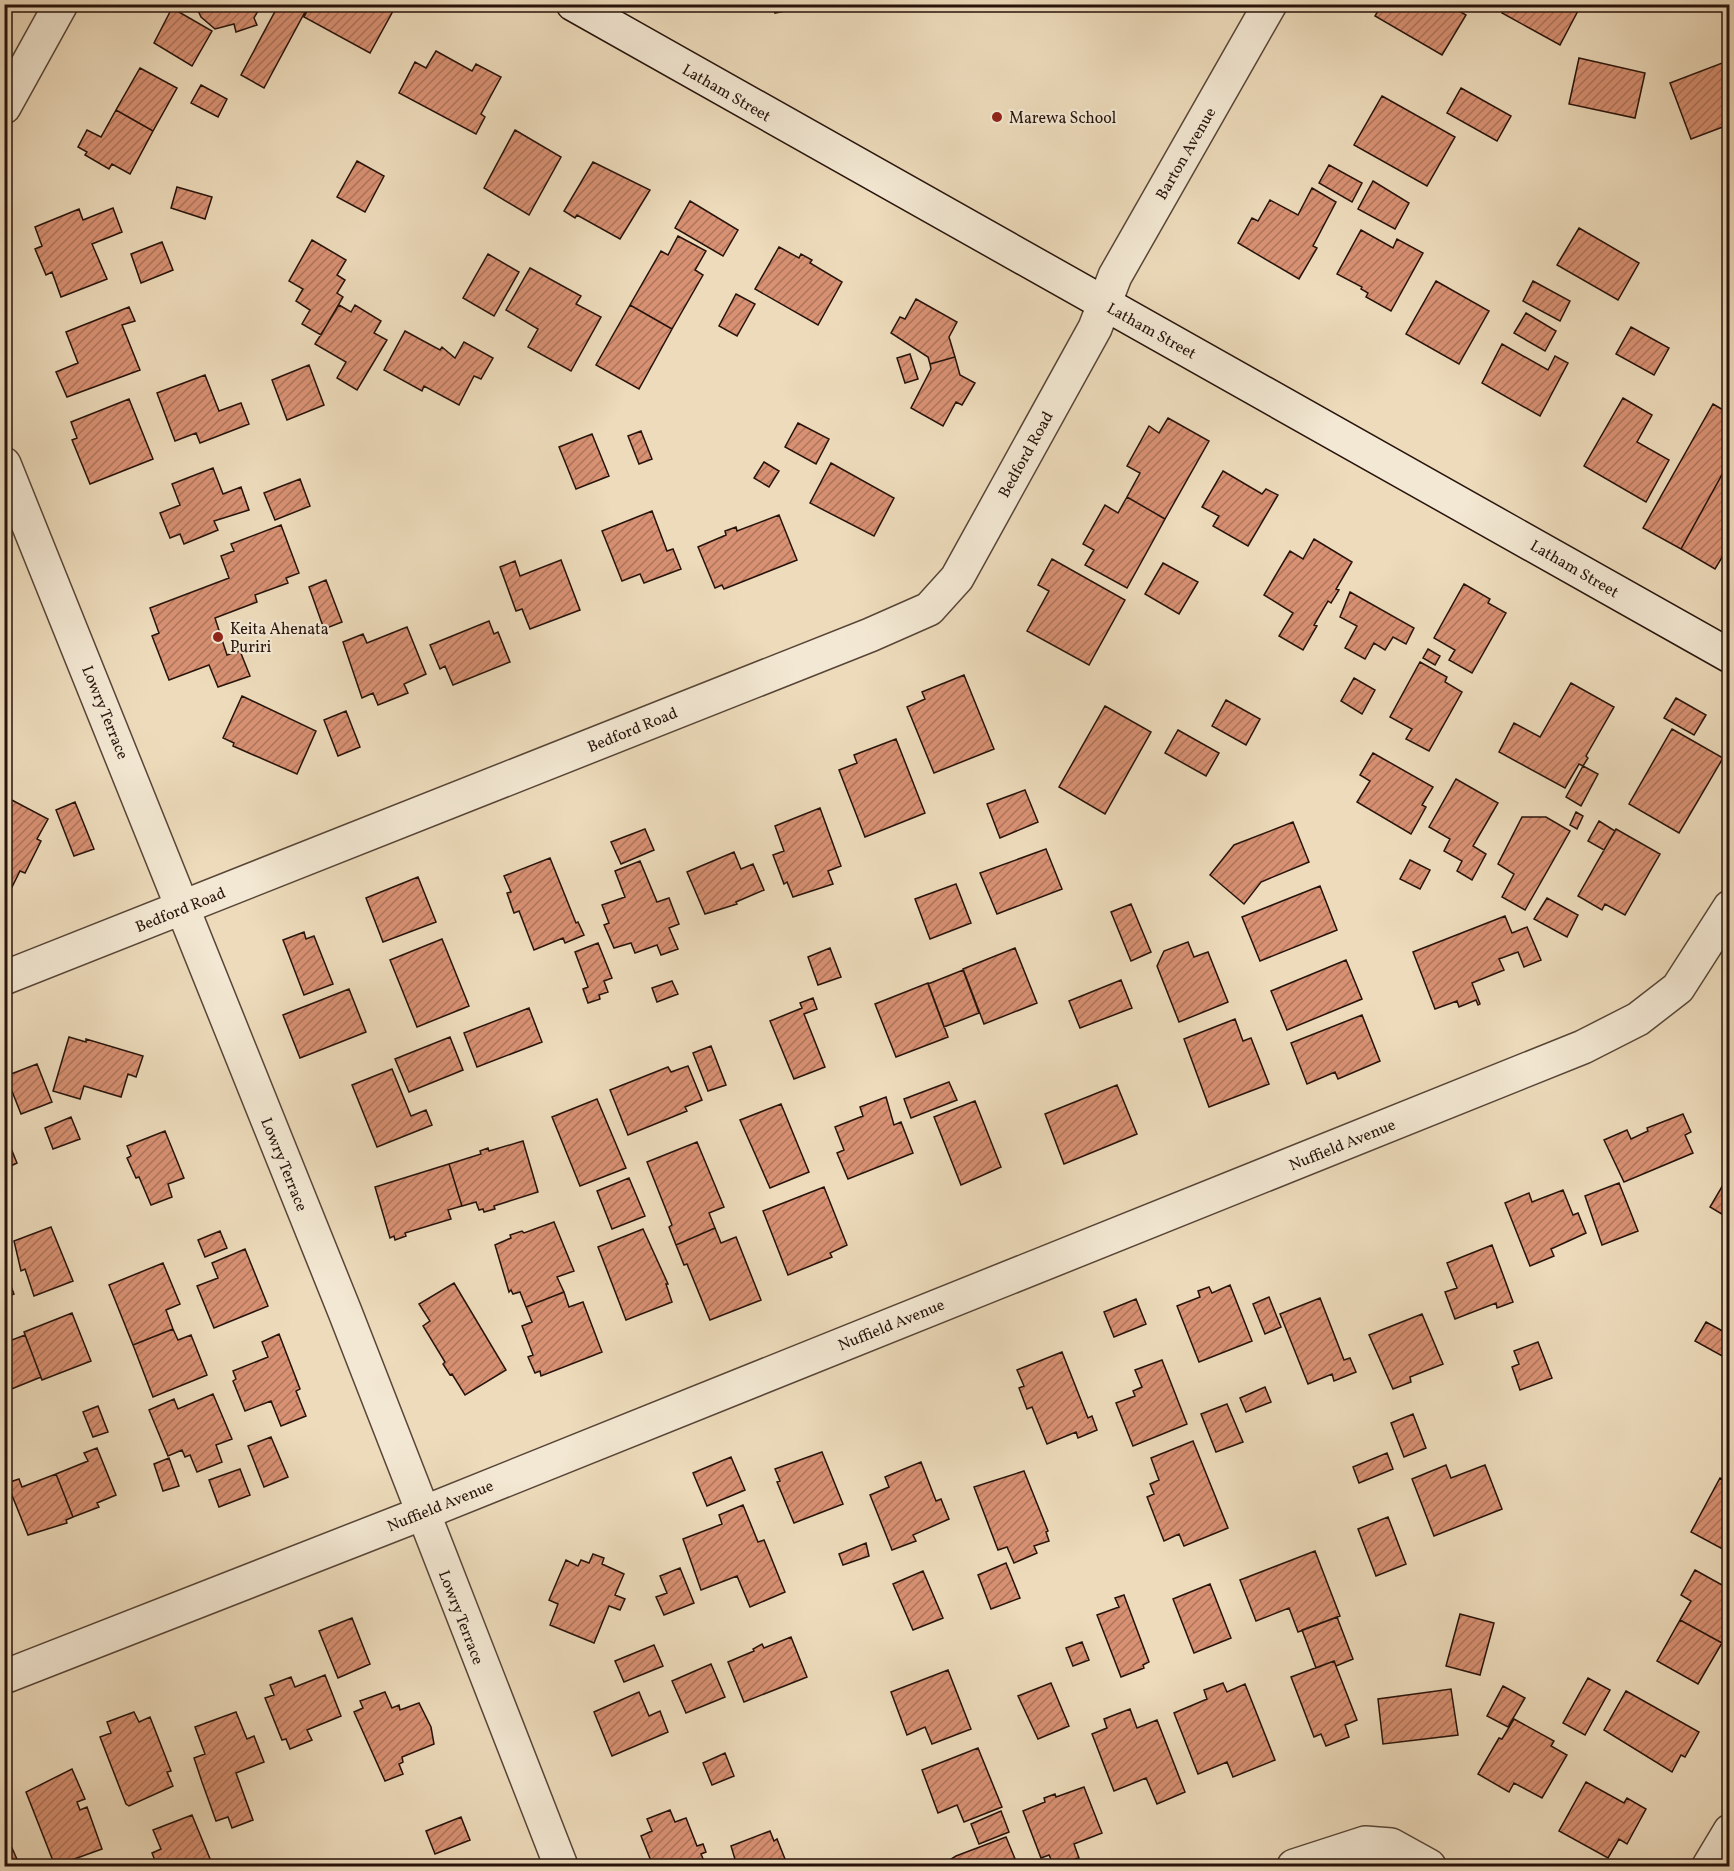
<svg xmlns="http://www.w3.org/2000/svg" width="1734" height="1871" font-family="Vollkorn,serif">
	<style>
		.building { fill: url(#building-hatch); stroke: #27130b; stroke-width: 1.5 }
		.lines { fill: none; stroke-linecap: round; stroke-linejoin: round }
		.street-casing { stroke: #584537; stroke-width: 36 }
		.secondary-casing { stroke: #27130b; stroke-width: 36 }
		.street { stroke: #f3e8d3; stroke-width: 33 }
		.secondary { stroke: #f3e8d3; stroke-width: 33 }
		.poi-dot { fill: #8f2418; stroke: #f3e8d3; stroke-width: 2 }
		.labels { text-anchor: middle; stroke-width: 4.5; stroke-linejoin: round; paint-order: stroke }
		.street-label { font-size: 16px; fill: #27130b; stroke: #f3e8d3 }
		.poi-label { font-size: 16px; fill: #27130b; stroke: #f3e8d3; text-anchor: start }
	</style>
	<defs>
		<pattern id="building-hatch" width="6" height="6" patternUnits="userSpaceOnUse" patternTransform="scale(1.5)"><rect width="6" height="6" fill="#d89173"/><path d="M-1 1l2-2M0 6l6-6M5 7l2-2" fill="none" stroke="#af755d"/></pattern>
	</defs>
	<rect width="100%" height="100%" fill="#eddbbb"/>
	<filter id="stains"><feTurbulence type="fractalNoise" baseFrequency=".00333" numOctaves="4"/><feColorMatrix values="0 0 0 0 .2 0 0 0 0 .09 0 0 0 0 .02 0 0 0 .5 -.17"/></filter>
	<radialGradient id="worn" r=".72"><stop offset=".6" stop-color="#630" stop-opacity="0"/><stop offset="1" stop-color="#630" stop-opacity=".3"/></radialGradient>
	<path class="building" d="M195 4H262L254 18 257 25 236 32 234 24 215 29 201 17Z
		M279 4H295L306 10 264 88 241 75Z
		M311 4H382L393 11 370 53 304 17Z
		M773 4H818L775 13Z
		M1382 4H1447L1466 15 1442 55 1375 16Z
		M1507 4H1576L1580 7 1560 45 1502 13Z
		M172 8 212 31 192 66 154 43Z
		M436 51 472 71 476 64 501 77 481 114 485 117 476 134 399 93 415 62 426 68Z
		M1579 58 1645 73 1635 118 1569 104Z
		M1730 60V109L1723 111 1728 125 1691 139 1670 83Z
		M140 68 177 88 153 131 116 110Z
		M201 85 227 99 218 117 191 103Z
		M1461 88 1511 116 1497 141 1447 113Z
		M1382 96 1455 137 1427 186 1354 145Z
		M116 110 153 131 130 174 112 164 109 169 85 155 87 152 78 147 87 130 101 137Z
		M515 130 561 157 529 215 484 188Z
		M357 161 384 176 365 212 337 197Z
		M593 162 650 190 620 239 577 215 575 218 564 211Z
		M1329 165 1362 183 1352 202 1319 183Z
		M1373 181 1409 203 1395 229 1358 209Z
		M177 187 212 197 205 219 171 208Z
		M1312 188 1336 202 1313 246 1317 248 1299 279 1238 243 1252 218 1258 221 1270 200 1298 215Z
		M690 201 738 230 723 256 675 228Z
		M113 208 122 232 92 244 107 279 61 297 52 272 46 275 35 249 42 246 35 227 79 209 83 220Z
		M1579 228 1639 263 1618 300 1557 265Z
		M1361 230 1393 248 1397 239 1423 253 1391 311 1366 297 1368 293 1361 289 1362 287 1337 274Z
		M678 236 706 251 695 270 703 275 672 329 630 305 661 251 668 255Z
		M312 240 346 260 337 275 345 280 337 293 343 297 321 335 302 324 310 310 296 301 303 289 289 281Z
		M162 242 173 270 141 283 131 254Z
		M779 247 799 258 801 254 812 260 810 263 842 282 818 325 755 289Z
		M488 254 519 272 494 316 463 298Z
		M530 268 581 296 576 304 601 317 571 371 528 347 538 329 506 310Z
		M1436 281 1489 311 1459 364 1406 334Z
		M1533 281 1570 301 1560 321 1523 301Z
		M736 294 755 304 737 336 719 326Z
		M916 299 957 322 949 337 955 357 930 364 928 357 891 333 900 317 905 319Z
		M339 305 351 312 355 305 381 321 374 333 387 340 357 390 337 378 346 362 315 344Z
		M630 305 672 329 639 389 596 365Z
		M129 307 135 321 122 325 140 370 67 397 56 372 78 363 66 332Z
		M1526 313 1556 331 1545 351 1514 333Z
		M1631 327 1669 348 1654 375 1616 354Z
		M405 331 440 350 442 347 455 358 464 342 493 358 481 379 474 376 459 405 424 386 422 391 384 370Z
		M1502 344 1548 370 1555 356 1568 363 1540 416 1482 383Z
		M910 354 918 379 905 383 897 358Z
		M955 357 960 375 975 383 962 405 956 402 943 426 911 408 931 369 930 364Z
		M309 365 324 405 287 420 272 380Z
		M205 375 219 411 241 403 249 424 200 443 196 433 175 441 157 393Z
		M1623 398 1652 415 1637 442 1669 460 1646 502 1584 466Z
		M129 399 153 459 90 484 72 440 77 438 71 422Z
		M1713 404 1730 414V460L1681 549 1643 528Z
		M1168 418 1209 441 1165 519 1127 497 1140 473 1127 466 1149 426 1159 433Z
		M798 423 829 439 816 464 785 447Z
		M641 431 652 459 639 464 628 436Z
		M592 434 609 476 576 489 559 447Z
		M1730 460V544L1715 569 1681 549Z
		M764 462 779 471 769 487 754 478Z
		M831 463 894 498 874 536 810 503Z
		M213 468 223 494 241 487 249 510 214 521 218 530 184 544 180 534 170 538 160 513 180 505 172 484Z
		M1223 471 1262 494 1266 489 1278 495 1248 546 1213 526 1219 516 1202 507Z
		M300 479 310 506 275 520 264 493Z
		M1127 497 1165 519 1127 588 1085 565 1094 550 1083 544 1105 505 1118 513Z
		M652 511 667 551 673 549 681 569 644 583 640 574 622 581 602 531Z
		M779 515 797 560 724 589 722 585 715 588 698 547 726 535 725 531 736 527 737 531Z
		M281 525 299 573 286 578 288 583 255 595 257 602 215 618 227 655 240 651 250 676 218 687 209 665 169 680 152 636 159 633 150 608 229 578 221 556 234 551 231 544Z
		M1314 539 1352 562 1336 589 1339 590 1331 603 1328 601 1314 625 1317 626 1303 650 1279 636 1293 613 1264 595 1290 551 1303 559Z
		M1052 559 1125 600 1089 665 1027 631 1049 591 1038 585Z
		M561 560 580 610 530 629 522 609 516 611 500 567 515 561 520 576Z
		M1163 563 1198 582 1179 614 1145 594Z
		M326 580 342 622 324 629 309 587Z
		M1464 584 1490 599 1488 603 1506 613 1472 673 1449 660 1455 650 1434 638Z
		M1350 592 1414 628 1406 644 1393 637 1385 650 1374 643 1365 659 1345 648 1357 626 1340 617Z
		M489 621 494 634 498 632 510 662 453 685 445 666 440 669 430 645Z
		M407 627 426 674 404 684 408 693 378 705 373 693 362 698 343 642 363 634 367 643Z
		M1428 649 1440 656 1435 665 1423 658Z
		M1420 662 1447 677 1445 682 1462 692 1429 751 1406 739 1412 729 1390 717Z
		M964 675 994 749 934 773 907 707 925 699 922 692Z
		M1354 678 1375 690 1362 714 1341 701Z
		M1571 683 1614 707 1586 756 1588 758 1583 766 1579 764 1565 788 1499 752 1514 723 1540 737Z
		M242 696 316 731 297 774 233 746 234 743 223 738Z
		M1676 698 1706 715 1694 735 1664 718Z
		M1226 700 1260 719 1246 745 1212 726Z
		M1105 706 1151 732 1105 814 1059 787Z
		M346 711 360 747 338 756 324 720Z
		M1672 729 1723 758 1679 833 1629 804Z
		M1178 730 1219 753 1206 776 1165 753Z
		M896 739 925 813 865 837 839 770 857 763 854 755Z
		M1373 753 1433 787 1422 805 1426 807 1411 834 1357 802 1370 781 1360 775Z
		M1583 766 1598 774 1581 806 1566 797Z
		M1456 779 1498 803 1473 846 1486 854 1472 880 1457 871 1462 861 1444 851 1450 839 1429 827Z
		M1025 790 1038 822 1000 838 987 804Z
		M8 798 48 819 37 839 41 841 25 873 20 871 10 891 4 889V805Z
		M75 802 94 849 74 856 56 810Z
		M820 808 841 866 828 871 833 884 793 897 787 882 784 884 773 855 784 851 775 826Z
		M1576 812 1583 816 1577 829 1570 825Z
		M1522 817H1546L1570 831 1525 910 1502 897 1514 874 1498 864Z
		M1599 821 1615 831 1604 850 1588 841Z
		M1293 822 1309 862 1261 882 1244 904 1210 875 1234 845Z
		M645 829 654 850 621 864 611 842Z
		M1616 829 1660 854 1625 915 1605 904 1602 910 1578 896Z
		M1046 849 1062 889 997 914 980 873Z
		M734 852 741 869 753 864 764 890 736 902 737 904 705 914 687 872Z
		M550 858 576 923 578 922 584 935 565 943 563 938 534 950 519 911 514 913 507 893 511 892 504 876Z
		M1410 860 1430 870 1420 889 1400 879Z
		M640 861 657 902 669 898 679 924 669 928 678 949 661 955 657 945 635 953 631 943 614 948 604 925 609 923 602 905 625 897 615 871Z
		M418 877 436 922 383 942 366 898Z
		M956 884 971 923 930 939 915 899Z
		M1320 886 1337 930 1260 961 1242 917Z
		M1547 898 1578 915 1567 937 1534 919Z
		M1131 904 1151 952 1131 961 1111 912Z
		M1505 916 1512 933 1527 927 1541 960 1524 967 1518 952 1499 959 1504 970 1472 983 1480 1004 1478 1005 1476 1000 1459 1007 1457 1001 1435 1009 1413 952Z
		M304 932 306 939 314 936 333 984 304 995 283 940Z
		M442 939 469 1006 417 1027 390 960Z
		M1188 942 1194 957 1208 952 1228 1002 1179 1022 1157 966 1164 951Z
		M598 943 612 978 604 981 608 992 599 995 600 999 588 1003 583 989 588 987 575 952Z
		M830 948 841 977 818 985 808 957Z
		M1015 948 1037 1003 984 1024 963 969Z
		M1346 960 1362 999 1287 1030 1271 991Z
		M963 970 979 1013 944 1027 928 984Z
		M1121 980 1132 1008 1080 1028 1069 1001Z
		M672 981 678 994 657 1002 652 988Z
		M928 983 948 1037 896 1057 875 1004Z
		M349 989 366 1032 300 1058 283 1015Z
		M813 998 817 1009 804 1014 825 1067 794 1079 770 1021 802 1008 800 1003Z
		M529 1008 542 1042 477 1067 464 1033Z
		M1362 1015 1380 1061 1338 1079 1335 1072 1307 1084 1291 1043Z
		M1235 1019 1243 1041 1251 1038 1269 1084 1209 1107 1184 1039Z
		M69 1037 86 1042V1039L143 1056 136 1077 128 1074 121 1097 84 1086 80 1099 53 1091Z
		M450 1037 463 1070 409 1092 395 1059Z
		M711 1046 726 1085 708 1091 693 1053Z
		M37 1064 52 1102 21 1114 6 1076Z
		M688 1066 702 1100 685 1107 687 1111 628 1135 610 1090 668 1067 671 1072Z
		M392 1069 411 1116 426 1110 432 1125 377 1147 352 1085Z
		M949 1082 957 1100 911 1118 904 1099Z
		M1117 1085 1137 1134 1064 1164 1045 1114Z
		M886 1097 894 1125 901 1122 913 1153 848 1179 837 1153 844 1150 835 1127 863 1116 860 1107Z
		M597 1099 626 1168 580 1186 552 1117Z
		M975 1101 1001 1167 961 1185 934 1117Z
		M781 1104 809 1172 770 1188 740 1120Z
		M1683 1114 1691 1132 1685 1135 1693 1153 1624 1182 1604 1140 1627 1130 1631 1139 1648 1131 1647 1128Z
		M71 1117 80 1139 53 1149 45 1128Z
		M4 1131 17 1163 4 1169Z
		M165 1131 184 1178 168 1184 172 1197 151 1205 139 1177 136 1178 127 1158 131 1156 127 1146Z
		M523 1141 538 1192 494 1206 495 1209 484 1212 483 1209 479 1210 476 1202 462 1206 449 1164 481 1154 480 1151 488 1148 489 1151Z
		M697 1142 724 1207 709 1213 715 1228 676 1245 669 1227 672 1225 647 1162Z
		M449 1164 462 1206 448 1210 451 1219 405 1233 406 1236 395 1240 394 1236 390 1238 375 1187Z
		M1730 1173V1219L1710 1207Z
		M629 1178 645 1216 612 1229 597 1191Z
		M1619 1183 1638 1231 1602 1245 1585 1196Z
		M824 1187 847 1245 830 1253 832 1257 788 1275 763 1211Z
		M1563 1190 1573 1215 1578 1213 1586 1233 1551 1249 1554 1256 1530 1266 1505 1203 1529 1193 1532 1202Z
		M554 1222 574 1271 557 1277 564 1292 526 1307 520 1292 513 1294 511 1290 509 1292 495 1245 511 1238 510 1235 522 1231 524 1233Z
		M51 1227 73 1281 34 1296 25 1269 21 1271 14 1241Z
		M715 1228 721 1243 736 1237 761 1300 710 1320 687 1264 684 1265 676 1245Z
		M643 1229 668 1284H666L672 1302 626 1320 598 1247Z
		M220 1231 227 1248 205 1257 198 1240Z
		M1492 1245 1513 1302 1497 1308 1496 1303 1455 1319 1445 1292 1457 1288 1447 1263Z
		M245 1249 268 1306 214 1328 197 1286 218 1278 212 1263Z
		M163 1263 180 1304 166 1310 173 1329 133 1345 109 1285Z
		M4 1268 14 1294 4 1298Z
		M454 1283 506 1370 465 1395 452 1374 450 1375 443 1364 445 1362 423 1326 430 1321 419 1304Z
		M1230 1285 1252 1341 1199 1362 1177 1306 1200 1297 1198 1291 1209 1287 1212 1293Z
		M564 1292 569 1307 583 1302 602 1352 541 1376 540 1371 535 1373 528 1357 533 1355 522 1326 532 1322 526 1307Z
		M1269 1297 1281 1327 1265 1334 1253 1304Z
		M1320 1298 1344 1360 1350 1358 1356 1372 1334 1381 1332 1374 1308 1384 1280 1314Z
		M1136 1299 1146 1324 1114 1337 1104 1312Z
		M72 1313 91 1361 42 1380 24 1332Z
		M1422 1314 1443 1364 1410 1377 1411 1382 1393 1389 1369 1335Z
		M1706 1322 1730 1335V1346L1724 1357 1695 1341Z
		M173 1329 178 1340 191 1335 207 1375 153 1397 133 1345Z
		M279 1334 300 1389 296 1391 306 1416 281 1426 271 1401 245 1411 233 1381 236 1379 233 1371 268 1357 262 1342Z
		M25 1335 41 1377 9 1390 4 1379V1343Z
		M1538 1342 1552 1378 1520 1390 1512 1367 1519 1364 1514 1351Z
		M1062 1352 1088 1418 1092 1416 1097 1430 1078 1438 1076 1432 1047 1444 1032 1407 1027 1409 1019 1388 1024 1386 1017 1370Z
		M1162 1360 1187 1424 1133 1446 1116 1403 1135 1396 1133 1391 1142 1387 1135 1370Z
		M1265 1387 1271 1402 1246 1412 1240 1398Z
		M213 1394 232 1439 216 1445 222 1462 197 1472 190 1455 185 1457 182 1450 168 1456 149 1410 174 1399 178 1409Z
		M1227 1404 1243 1442 1216 1452 1201 1414Z
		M98 1406 108 1432 93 1437 83 1412Z
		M1413 1414 1426 1448 1404 1457 1391 1423Z
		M271 1437 288 1477 264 1487 248 1446Z
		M1193 1441 1228 1528 1184 1546 1179 1534 1164 1541 1147 1497 1154 1494 1150 1484 1159 1480 1151 1458Z
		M97 1448 116 1495 97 1503 99 1507 73 1517 56 1474 88 1461 84 1453Z
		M822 1452 843 1504 794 1523 777 1482 780 1481 775 1469Z
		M1387 1453 1393 1469 1359 1483 1353 1467Z
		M731 1457 745 1490 707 1506 693 1473Z
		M169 1458 179 1486 163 1491 154 1464Z
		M921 1462 936 1501 941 1499 949 1519 913 1535 916 1541 892 1550 870 1495 889 1487 885 1477Z
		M1446 1465 1451 1478 1485 1465 1502 1509 1434 1536 1412 1479Z
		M240 1469 250 1495 219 1507 209 1480Z
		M1024 1471 1048 1531 1046 1532 1049 1541 1034 1546 1037 1553 1014 1563 1007 1547 998 1550 974 1487Z
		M56 1474 73 1517 66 1520 67 1523 28 1535 7 1483 19 1479 22 1487Z
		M1720 1478 1730 1483V1553L1691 1532Z
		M743 1505 758 1542 764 1540 785 1592 750 1607 737 1576 701 1590 683 1539 722 1524 719 1515Z
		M1388 1517 1406 1564 1376 1576 1358 1529Z
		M866 1543 869 1556 843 1565 839 1554Z
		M1315 1551 1340 1616 1298 1632 1289 1608 1256 1621 1240 1580Z
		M593 1554 604 1558 602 1564 624 1574 615 1595 625 1599 620 1610 609 1606 594 1643 550 1625 558 1604 549 1600 566 1560 578 1566 581 1560 589 1563Z
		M1006 1563 1020 1598 991 1609 978 1575Z
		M680 1568 694 1603 664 1615 656 1597 667 1593 660 1576Z
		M1695 1570 1722 1585 1725 1581 1730 1584V1629L1722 1643 1680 1620 1691 1601 1681 1595Z
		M923 1571 943 1618 913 1630 893 1584Z
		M1210 1584 1231 1638 1194 1653 1173 1599Z
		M1124 1595 1149 1662 1143 1665 1144 1668 1121 1677 1097 1615 1119 1607 1115 1598Z
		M1460 1614 1494 1623 1480 1675 1446 1666Z
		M1337 1617 1353 1659 1336 1666 1334 1661 1316 1668 1302 1630Z
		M352 1618 370 1664 338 1678 319 1631Z
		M1680 1620 1722 1643 1698 1684 1657 1661Z
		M791 1637 807 1677 744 1702 728 1662 754 1651 753 1649 762 1644 764 1648Z
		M1082 1642 1089 1660 1073 1666 1066 1648Z
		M654 1645 663 1666 624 1682 615 1661Z
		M1334 1661 1357 1720 1345 1725 1349 1737 1326 1746 1321 1734 1314 1737 1291 1677Z
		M711 1664 725 1697 686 1713 672 1681Z
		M948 1670 971 1729 932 1744 925 1727 907 1735 891 1692Z
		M325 1675 341 1716 307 1730 312 1740 290 1749 286 1739 282 1740 265 1698 274 1695 270 1685 291 1677 295 1687Z
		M1588 1678 1610 1690 1585 1735 1563 1723Z
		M1051 1683 1069 1726 1038 1739 1018 1696Z
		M1223 1683 1227 1692 1245 1684 1275 1760 1233 1777 1227 1762 1198 1774 1174 1713 1207 1699 1204 1690Z
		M1503 1686 1525 1698 1508 1727 1487 1716Z
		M1451 1689 1458 1735 1383 1744 1378 1699Z
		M1626 1691 1699 1732 1685 1757 1681 1755 1672 1772 1604 1730Z
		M385 1692 392 1708 399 1705 400 1710 419 1703 431 1727 434 1744 402 1757 403 1762 399 1764 403 1774 385 1781 354 1712 363 1708 360 1701Z
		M639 1692 649 1716 660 1711 668 1732 612 1756 594 1712Z
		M1130 1709 1137 1728 1157 1720 1185 1792 1157 1804 1146 1778 1114 1791 1092 1734 1107 1728 1104 1719Z
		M134 1712 139 1722 150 1717 171 1771 167 1772 173 1786 129 1806 126 1804 100 1737 111 1733 107 1722Z
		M236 1712 247 1739 254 1736 264 1762 236 1773 253 1820 232 1828 228 1817 216 1821 202 1782 194 1758 205 1754 195 1727Z
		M1514 1719 1554 1741 1551 1746 1567 1755 1542 1798 1514 1783 1509 1792 1478 1774 1499 1738 1502 1739Z
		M978 1748 1002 1807 964 1822 957 1805 938 1813 922 1770Z
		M725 1753 734 1776 712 1785 703 1763Z
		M72 1769 85 1799 77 1802 80 1810 87 1807 102 1849 55 1866 26 1792Z
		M1586 1782 1624 1803 1627 1798 1646 1809 1627 1844 1619 1839 1608 1858 1559 1831Z
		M1084 1787 1102 1833 1074 1844 1079 1858 1054 1866 1049 1855 1041 1858 1023 1811 1045 1802 1044 1798 1055 1794 1056 1797Z
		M670 1810 675 1822 686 1818 697 1846 703 1844 706 1852 701 1854 706 1866H653L641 1836 652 1831 647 1819Z
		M1001 1811 1009 1832 979 1844 971 1824Z
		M192 1815 213 1866H157L152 1853 161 1849 153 1830Z
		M461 1817 470 1840 435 1854 426 1831Z
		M770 1831 774 1841 777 1839 787 1864 737 1866 731 1846Z
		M1006 1837 1018 1866H951L948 1861 956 1856Z
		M12 1848 20 1866H4V1851Z"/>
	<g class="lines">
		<g class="street-casing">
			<path id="street" d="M4 107 61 4
				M4 464 345 1312 561 1866
				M4 978 870 635 929 609 957 578 1095 328 1115 276 1270 4
				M4 1677 423 1513 1583 1047 1638 1019 1678 988 1730 907
				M1294 1866 1365 1843 1391 1845 1429 1866
				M1709 1866 1730 1831"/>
		</g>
		<g class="secondary-casing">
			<path id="secondary" d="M573 4 1730 656"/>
		</g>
		<use href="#street" class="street"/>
		<use href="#secondary" class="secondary"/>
	</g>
	<g class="poi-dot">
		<circle cx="997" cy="117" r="6"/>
		<circle cx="218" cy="637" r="6"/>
	</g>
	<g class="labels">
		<g class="street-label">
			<text transform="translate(727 92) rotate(30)" y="6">Latham Street</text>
			<text transform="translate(1185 153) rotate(-60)" y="6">Barton Avenue</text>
			<text transform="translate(1152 330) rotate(29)" y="6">Latham Street</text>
			<text transform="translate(1025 454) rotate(-61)" y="6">Bedford Road</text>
			<text transform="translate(1575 568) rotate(30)" y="6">Latham Street</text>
			<text transform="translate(106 712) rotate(68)" y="6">Lowry Terrace</text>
			<text transform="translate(632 729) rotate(-22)" y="6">Bedford Road</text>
			<text transform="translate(180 909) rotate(-22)" y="6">Bedford Road</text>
			<text transform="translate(1342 1144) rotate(-22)" y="6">Nuffield Avenue</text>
			<text transform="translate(285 1164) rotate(68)" y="6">Lowry Terrace</text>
			<text transform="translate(891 1324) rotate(-22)" y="6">Nuffield Avenue</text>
			<text transform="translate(440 1505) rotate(-22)" y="6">Nuffield Avenue</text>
			<text transform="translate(462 1617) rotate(69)" y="6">Lowry Terrace</text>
		</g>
		<g class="poi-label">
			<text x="1009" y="123">Marewa School</text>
			<text x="230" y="634">Keita Ahenata<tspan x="230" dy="18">Puriri</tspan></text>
		</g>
	</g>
	<rect width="1734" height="1871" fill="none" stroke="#eddbbb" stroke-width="24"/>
	<rect x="6" y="6" width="1722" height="1859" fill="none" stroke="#27130b" stroke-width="3"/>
	<rect x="12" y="12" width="1710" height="1847" fill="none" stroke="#27130b" stroke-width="1.5"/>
	<rect width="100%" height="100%" filter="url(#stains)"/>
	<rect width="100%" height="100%" fill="url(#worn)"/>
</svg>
